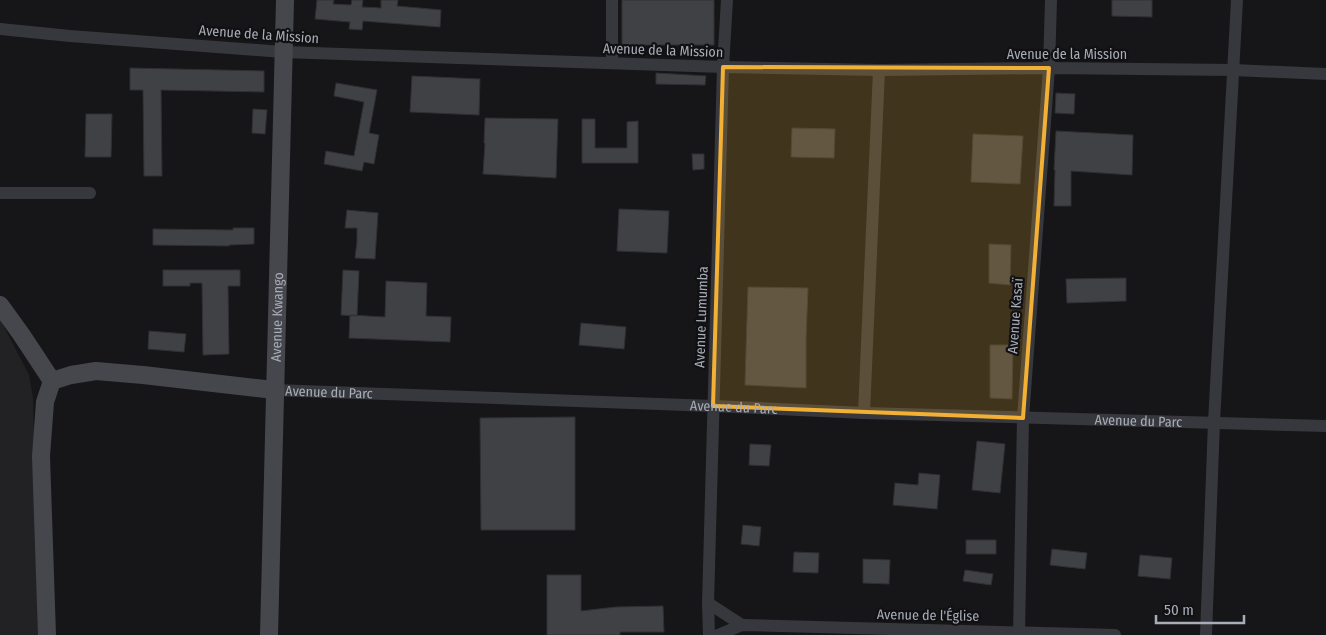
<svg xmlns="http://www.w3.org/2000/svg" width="1326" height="635" font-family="'Fira Sans Condensed',sans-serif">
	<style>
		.built { fill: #222225 }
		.building { fill: #404145; stroke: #303034 }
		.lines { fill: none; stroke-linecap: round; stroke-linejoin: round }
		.street { stroke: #37383d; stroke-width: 12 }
		.secondary { stroke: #45474d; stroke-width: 18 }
		.marked { fill: #f2b134; fill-opacity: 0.2; stroke: #f2b134; stroke-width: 4; stroke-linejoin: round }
		.labels { text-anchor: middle; stroke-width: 4.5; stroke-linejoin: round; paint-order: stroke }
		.street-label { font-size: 14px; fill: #a8adb8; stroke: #111113 }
	</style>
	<rect width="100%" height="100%" fill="#161618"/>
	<path class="built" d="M0 319 29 375 33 398 39 635H0Z"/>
	<path class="building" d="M317 0H334L333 4 351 5 352 0H363L362 7 381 8V0H398L397 6 441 10 440 27 363 21 362 30 349 29 350 22 315 19Z
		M622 0H714V45H622Z
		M1112 0H1152V17L1112 16Z
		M130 68 264 71V92L161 90 162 176H144L143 90H130Z
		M656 73 706 76 705 85 656 84Z
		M412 76 480 79 479 115 410 112Z
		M336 83 377 90 369 133 379 135 374 164 364 162 362 171 324 164 326 151 354 156 364 102 334 96Z
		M1056 93 1075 94 1074 114 1055 113Z
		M253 109 267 110 265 134 252 133Z
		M86 114H112L111 157H85Z
		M485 118 558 119 556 178 483 174 485 143H484Z
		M582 119H595V148H627V122L638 121V163H582Z
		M792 128 835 129 834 158 791 157Z
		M1056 131 1133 135 1132 175 1071 171V206H1054L1055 170H1054Z
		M973 134 1023 136 1020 184 971 182Z
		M692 154H704V169L693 170Z
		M619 209 669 211 667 253 617 251Z
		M347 210 378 213 375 259 355 258 357 242V228H345Z
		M233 228H254V244L229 245V246L153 245V229L233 230Z
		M989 244 1011 245 1010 285 989 283Z
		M163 270H240V286H228L229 354 203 355 202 283H190V286H163Z
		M343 270 359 271 357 316 341 315Z
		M1126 278V301L1067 303 1066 279Z
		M386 281 427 283 426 316 451 317 450 342 349 338 350 315 385 317Z
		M748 287 808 288 806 338V388L745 385Z
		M581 323 626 327 624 349 579 345Z
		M149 331 186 334 184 352 148 349Z
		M990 345H1013L1012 399 990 398Z
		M575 417V530H481L480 418Z
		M977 441 1005 444 1000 493 972 490Z
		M750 444 771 445 769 466 749 465Z
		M919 473 940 475 937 509 893 505 895 483 918 485Z
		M743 525 761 527 759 546 741 544Z
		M966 540H996V554H966Z
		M1052 549 1087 553 1085 569 1050 565Z
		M794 552 819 553 818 573 793 572Z
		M1140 555 1172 558 1170 579 1138 576Z
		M863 559 890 560 889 584 863 583Z
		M965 570 993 574 991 585 963 581Z
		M547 575H581V611L616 607 663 606 664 632H620V635H547Z"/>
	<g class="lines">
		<g class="street">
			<path d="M0 29 70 36 283 52 723 67 879 70 1049 68 1234 70 1326 74"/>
			<path d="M612 63V0"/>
			<path d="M0 193H90"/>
			<path id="s1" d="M274 390 713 406 864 413 1326 426"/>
			<path d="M864 413 879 70"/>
			<path d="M708 603 742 625"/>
			<path d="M709 635 708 603 723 67 727 0"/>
			<path d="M718 635 742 625 1115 635"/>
			<path d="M1019 635 1023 418 1049 68 1051 0"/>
			<path d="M1206 635 1214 422 1237 0"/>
		</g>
		<g class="secondary">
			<path d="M0 305 21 334 52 381"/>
			<path d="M47 635 41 456 45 402 52 381 71 375 96 371 143 375 274 390"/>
			<path id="s2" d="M269 635 285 0"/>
		</g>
	</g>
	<path class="marked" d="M723 67 1049 68 1023 418 713 406Z"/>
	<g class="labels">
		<g class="street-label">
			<text transform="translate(259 34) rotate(4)" y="5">Avenue de la Mission</text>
			<text transform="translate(663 50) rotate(2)" y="5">Avenue de la Mission</text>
			<text x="1067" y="59">Avenue de la Mission</text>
			<text transform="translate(1015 316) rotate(-86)" y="5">Avenue Kasaï</text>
			<text dy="5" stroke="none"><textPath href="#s2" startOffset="318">Avenue Kwango</textPath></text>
			<text transform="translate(701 317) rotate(-88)" y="5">Avenue Lumumba</text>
			<text dy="5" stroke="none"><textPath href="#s1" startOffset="55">Avenue du Parc</textPath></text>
			<text dy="5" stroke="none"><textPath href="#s1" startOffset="460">Avenue du Parc</textPath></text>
			<text dy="5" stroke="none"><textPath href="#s1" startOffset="865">Avenue du Parc</textPath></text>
			<text transform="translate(928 615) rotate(1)" y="5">Avenue de l'Église</text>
		</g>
	</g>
	<path d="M1156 615v8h88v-8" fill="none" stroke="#a8adb8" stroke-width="2.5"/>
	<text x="1164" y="615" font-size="15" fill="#a8adb8" stroke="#111113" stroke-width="4" paint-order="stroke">50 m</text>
</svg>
